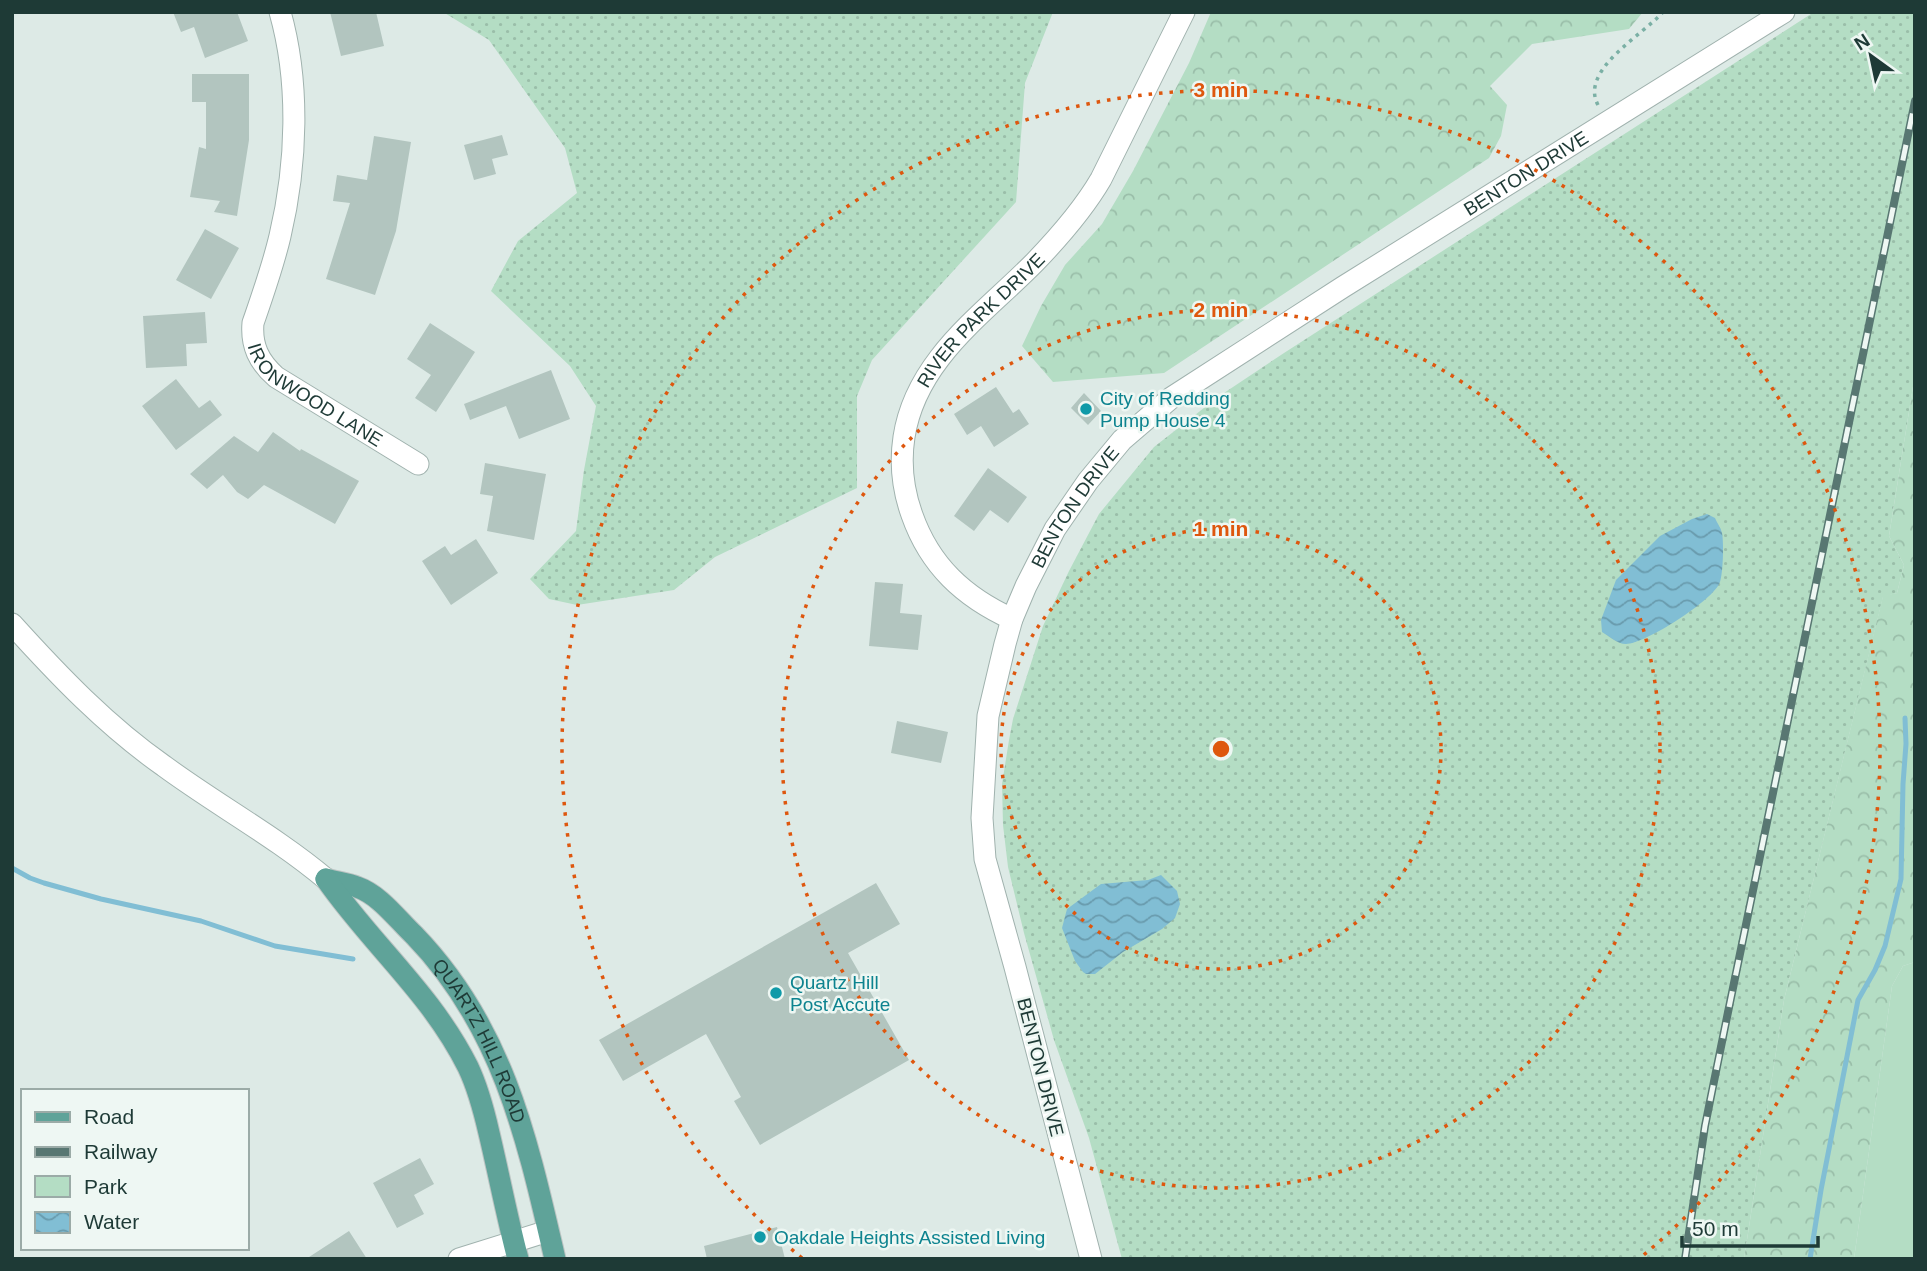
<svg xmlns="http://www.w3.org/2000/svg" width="1927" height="1271" font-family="Arial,sans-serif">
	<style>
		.grass { fill: url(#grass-dots) }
		.forest { fill: url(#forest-crowns) }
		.green { fill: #b4ddc4 }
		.water { fill: url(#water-waves) }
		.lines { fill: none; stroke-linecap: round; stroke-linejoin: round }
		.stream { stroke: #81bed4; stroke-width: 5 }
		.building { fill: #b2c5bf }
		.minor-casing { stroke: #a0b2ae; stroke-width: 23 }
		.major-casing { stroke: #bcc4c3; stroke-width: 23 }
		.path { stroke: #7bb0a5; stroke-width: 3.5; stroke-dasharray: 3.5 5; stroke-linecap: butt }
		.minor { stroke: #fff; stroke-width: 21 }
		.major { stroke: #5fa399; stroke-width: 21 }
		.rail-casing { stroke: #587772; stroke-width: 8 }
		.rail { stroke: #eef7f3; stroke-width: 5; stroke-dasharray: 16; stroke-linecap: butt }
		.ring { fill: none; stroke: #de570e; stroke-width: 3.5; stroke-dasharray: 3.5 7 }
		.culture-dot { fill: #0f9aa8; stroke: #eef7f3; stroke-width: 2.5 }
		.labels { text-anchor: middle; stroke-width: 5; stroke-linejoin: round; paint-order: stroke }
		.street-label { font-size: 19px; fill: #1e3a36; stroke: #eef7f3 }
		.culture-label { font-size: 19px; fill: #0d838f; stroke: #eef7f3; text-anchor: start }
		.centre { fill: #de570e; stroke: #eef7f3; stroke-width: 3.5 }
		.ring-label { font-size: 21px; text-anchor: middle; font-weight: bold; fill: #de570e; stroke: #eef7f3; stroke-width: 5; stroke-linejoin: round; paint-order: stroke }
	</style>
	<defs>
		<pattern id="grass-dots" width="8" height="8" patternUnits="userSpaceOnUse" patternTransform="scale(1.75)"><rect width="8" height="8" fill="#b4ddc4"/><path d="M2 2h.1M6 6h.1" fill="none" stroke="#9abea9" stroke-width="1.8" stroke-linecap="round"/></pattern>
		<pattern id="forest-crowns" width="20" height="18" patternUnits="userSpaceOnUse" patternTransform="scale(1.75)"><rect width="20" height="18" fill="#b4ddc4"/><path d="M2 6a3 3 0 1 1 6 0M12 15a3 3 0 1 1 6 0" fill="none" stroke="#9abea9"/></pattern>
		<pattern id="water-waves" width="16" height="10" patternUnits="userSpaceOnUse" patternTransform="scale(1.75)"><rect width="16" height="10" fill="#81bed4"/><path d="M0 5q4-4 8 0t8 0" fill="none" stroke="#699bad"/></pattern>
	</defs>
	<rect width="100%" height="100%" fill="#ddeae6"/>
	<path class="grass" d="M443 12H1053L1025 83 1016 202 872 360 857 396V488L715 557 674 590 577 605 549 599 530 579 576 531 584 470 596 406 570 366 491 291 518 241 577 193 565 148 489 40Z
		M1814 12H1915V374L1889 536 1904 565 1897 593 1883 597 1784 1000 1744 1259H1122L1089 1138 1054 1040 1024 933 1008 867 1003 825 1002 784 1009 740 1013 719 1043 626 1069 571 1099 514 1154 447 1218 397 1284 353Z"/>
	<path class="forest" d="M1211 12H1643L1629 29 1532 44 1490 86 1507 105 1501 136 1489 158 1164 373 1053 382 1022 346 1041 306 1065 265 1102 224 1133 171 1189 63Z
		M1915 374V962L1903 966 1892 986 1854 1259H1744L1784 1000 1883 596 1897 593 1904 565 1889 536Z"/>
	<path class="green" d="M1915 962V1259H1854L1892 986 1903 966Z"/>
	<path class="water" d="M1707 514 1715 518C1717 523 1721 528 1722 533 1724 543 1723 573 1720 582 1714 600 1645 644 1626 644 1617 644 1609 636 1602 632L1601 620 1616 580 1660 536 1692 519Z
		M1161 875 1177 891 1180 904 1175 918 1162 929 1123 952 1095 974H1086L1083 972 1075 961 1062 928 1067 909 1101 884 1148 880Z"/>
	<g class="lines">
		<path class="stream" d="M12 868 30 878 44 883 101 899 201 921 275 946 353 959
			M1810 1259 1821 1190 1858 1000 1875 970 1885 946 1901 879 1903 784 1906 744 1905 718"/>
	</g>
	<path class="building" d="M173 12H237L248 41 205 58 194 27 181 32Z
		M330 12H376L384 46 341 56Z
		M192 74H249V140L237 216 214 212 220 201 190 197 199 147 206 149V102H192Z
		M502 135 508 155 492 159 496 174 474 180 464 145Z
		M374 136 411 142 396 231 375 295 326 279 350 203 333 201 337 175 367 180Z
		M205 229 239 248 211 299 176 280Z
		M205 312 207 343 186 344 187 366 146 368 143 316Z
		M430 323 475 352 436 412 415 398 431 375 407 359Z
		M551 370 570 419 519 439 506 406 470 420 464 404Z
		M176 379 199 408 210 400 222 415 176 450 142 406Z
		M996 387 1013 413 1019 409 1029 424 994 447 981 426 967 435 954 414Z
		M1084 393 1101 411 1088 425 1071 408Z
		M273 432 300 451 301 449 359 481 335 524 264 485 248 499 237 492 223 475 207 489 190 474 234 436 258 452Z
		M485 463 546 474 534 540 487 531 493 496 480 494Z
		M988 468 1027 497 1008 523 990 510 974 531 954 516Z
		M476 539 498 573 451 605 422 561 445 546 451 555Z
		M875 582 903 584 900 613 922 615 918 650 869 646Z
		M897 721 948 732 941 763 891 753Z
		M876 883 900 924 848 953 909 1060 760 1145 734 1101 741 1097 706 1034 623 1081 599 1040Z
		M420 1158 434 1184 414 1195 424 1214 397 1228 373 1183Z
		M777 1227 785 1259H707L704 1246Z
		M349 1231 367 1259H306Z"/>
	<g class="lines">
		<g class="minor-casing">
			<g id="minor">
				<path id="s1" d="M280 12C300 83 297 164 280 236 273 266 263 294 253 323 251 346 259 362 276 377L418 464"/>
				<path id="s2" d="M1012 619C964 597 930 566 912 515 903 490 900 463 904 437 916 359 984 314 1035 262 1060 236 1083 210 1101 179L1184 12"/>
				<path d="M12 624C59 676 107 726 164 766 217 805 276 837 326 879"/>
				<path d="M459 1259 548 1231"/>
				<path id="s3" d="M1091 1259 1015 967 985 859 982 818 988 716 1005 644 1012 619 1026 586 1055 529 1088 481 1122 440 1171 398 1343 287 1784 12"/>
			</g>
		</g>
		<g class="major-casing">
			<g id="major">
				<path id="s4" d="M326 879C336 882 348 883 357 887 380 895 397 919 414 935 503 1027 527 1138 555 1259"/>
				<path d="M326 879C372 945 431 993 468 1067 478 1088 484 1111 489 1133 499 1175 507 1217 518 1259"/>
			</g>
		</g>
		<path class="path" d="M1598 105C1579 70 1643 35 1663 12"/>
		<use href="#minor" class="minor"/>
		<use href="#major" class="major"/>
		<g class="rail-casing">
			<path id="rail" d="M1685 1259 1705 1126 1726 1022 1915 101"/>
		</g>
		<use href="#rail" class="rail"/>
	</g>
	<g class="ring">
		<circle cx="1221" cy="749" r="220"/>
		<circle cx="1221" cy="749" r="439"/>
		<path d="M802 1258A659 659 0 1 1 1640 1258"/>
	</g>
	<g class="culture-dot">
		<circle cx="1086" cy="409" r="7"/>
		<circle cx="776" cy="993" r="7"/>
		<circle cx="760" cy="1237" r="7"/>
	</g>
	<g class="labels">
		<g class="street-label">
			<text dy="7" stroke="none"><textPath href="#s3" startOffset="1353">BENTON DRIVE</textPath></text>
			<text dy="7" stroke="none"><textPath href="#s2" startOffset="371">RIVER PARK DRIVE</textPath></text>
			<text dy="7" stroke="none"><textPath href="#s1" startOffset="420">IRONWOOD LANE</textPath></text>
			<text dy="7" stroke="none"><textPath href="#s3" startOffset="786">BENTON DRIVE</textPath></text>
			<text dy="7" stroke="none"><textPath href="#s4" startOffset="233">QUARTZ HILL ROAD</textPath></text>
			<text transform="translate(1041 1067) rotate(76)" y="7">BENTON DRIVE</text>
		</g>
		<g class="culture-label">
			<text x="1100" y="405">City of Redding<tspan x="1100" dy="22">Pump House 4</tspan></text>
			<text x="790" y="989">Quartz Hill<tspan x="790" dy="22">Post Accute</tspan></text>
			<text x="774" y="1244">Oakdale Heights Assisted Living</text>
		</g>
	</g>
	<circle cx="1221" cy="749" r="10" class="centre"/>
	<g class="ring-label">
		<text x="1221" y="97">3 min</text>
		<text x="1221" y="317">2 min</text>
		<text x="1221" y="536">1 min</text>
	</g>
	<rect width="1927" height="1271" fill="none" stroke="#1e3a36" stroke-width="28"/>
	<rect x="21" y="1089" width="228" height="161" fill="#eef7f3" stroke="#9baba7" stroke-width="2"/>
	<rect x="35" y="1112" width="35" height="10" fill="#5fa399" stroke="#9baba7" stroke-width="2"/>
	<text x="84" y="1124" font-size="21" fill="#1e3a36">Road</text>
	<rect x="35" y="1147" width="35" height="10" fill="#587772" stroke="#9baba7" stroke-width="2"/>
	<text x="84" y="1159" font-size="21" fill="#1e3a36">Railway</text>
	<rect x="35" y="1176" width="35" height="21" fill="#b4ddc4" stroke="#9baba7" stroke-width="2"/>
	<text x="84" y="1194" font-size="21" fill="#1e3a36">Park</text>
	<rect x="35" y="1212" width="35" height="21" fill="url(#water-waves)" stroke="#9baba7" stroke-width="2"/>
	<text x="84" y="1229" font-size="21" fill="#1e3a36">Water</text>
	<g transform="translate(1871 56) rotate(327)" stroke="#eef7f3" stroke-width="5" paint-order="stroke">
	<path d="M0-5L12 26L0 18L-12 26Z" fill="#1e3a36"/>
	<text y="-10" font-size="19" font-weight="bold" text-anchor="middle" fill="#1e3a36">N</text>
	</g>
	<path d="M1682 1236v10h136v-10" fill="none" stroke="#1e3a36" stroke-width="3.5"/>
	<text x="1692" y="1236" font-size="21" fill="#1e3a36" stroke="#eef7f3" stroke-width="5" paint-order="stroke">50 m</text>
</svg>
